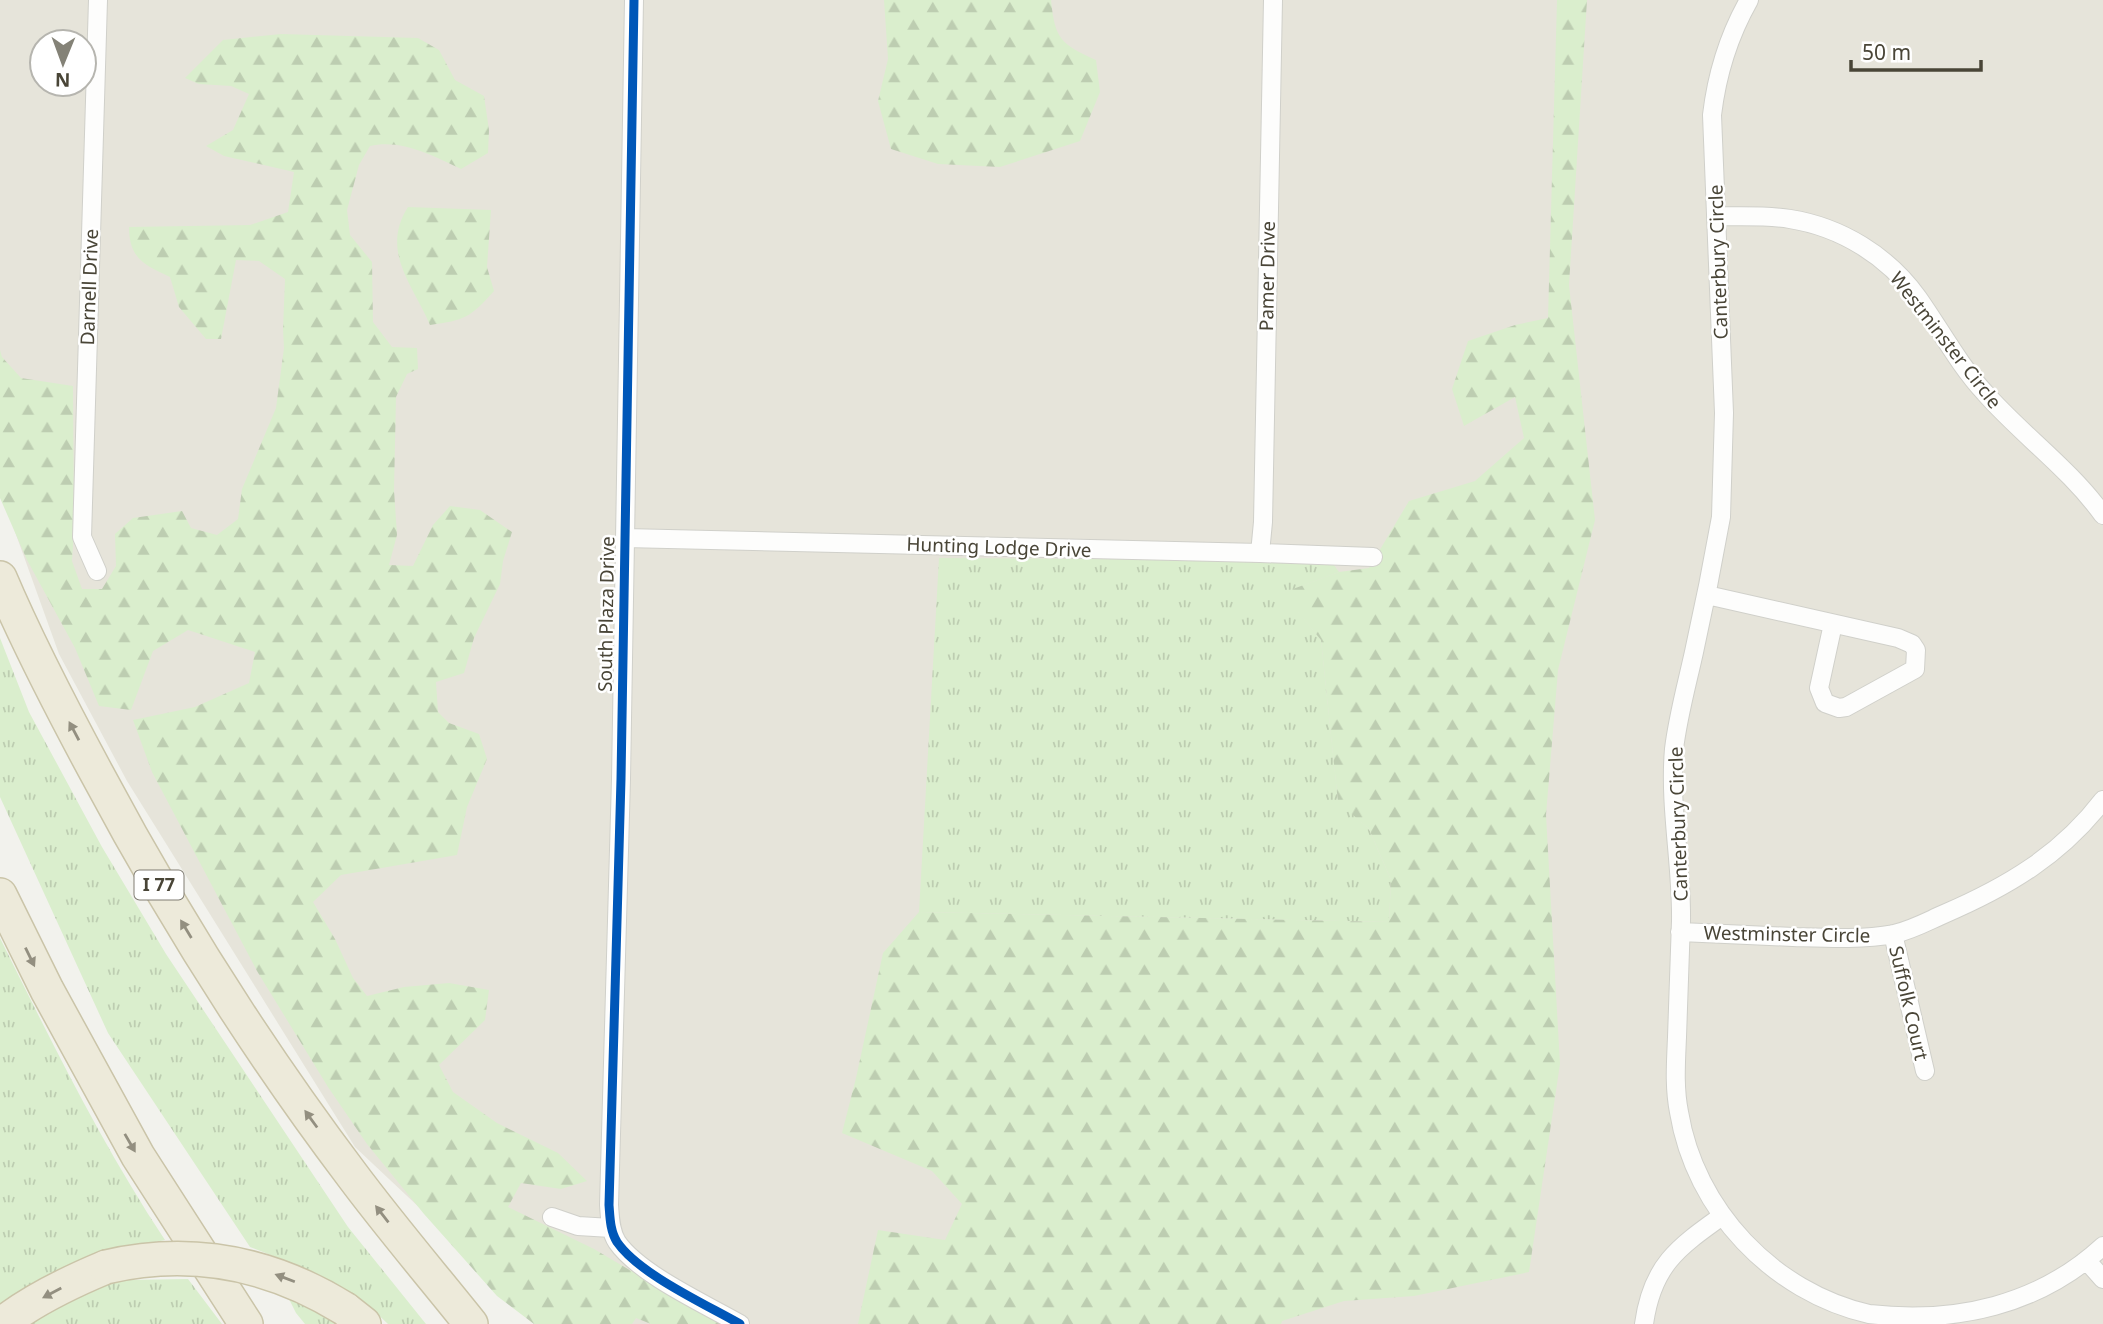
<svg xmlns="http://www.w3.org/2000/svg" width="2103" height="1324" font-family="'Noto Sans',sans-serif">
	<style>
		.residential { fill: #e6e4da; fill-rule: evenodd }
		.grass { fill: url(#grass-tufts) }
		.forest { fill: url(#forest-firs) }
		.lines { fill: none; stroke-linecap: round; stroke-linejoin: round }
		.street-casing { stroke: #d0d0ca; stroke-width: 20 }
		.highway-casing { stroke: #cac4a8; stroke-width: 36 }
		.street { stroke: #fdfdfc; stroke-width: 18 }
		.highway { stroke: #edeada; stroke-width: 33 }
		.highway-bridge-casing { stroke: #cac4a8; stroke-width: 36; stroke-linecap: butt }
		.highway-bridge { stroke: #edeada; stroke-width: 33 }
		.cycleway-casing { stroke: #fff; stroke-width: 13 }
		.cycleway { stroke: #0057b8; stroke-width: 9 }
		.oneway { fill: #938f80 }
		.labels { text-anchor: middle; stroke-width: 5; stroke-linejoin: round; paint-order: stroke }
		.shield { fill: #fff; stroke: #807d73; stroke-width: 2 }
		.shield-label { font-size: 18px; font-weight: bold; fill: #494537 }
		.street-label { font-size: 19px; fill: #494537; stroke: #fff }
	</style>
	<defs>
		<pattern id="grass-tufts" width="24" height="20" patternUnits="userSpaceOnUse" patternTransform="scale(1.75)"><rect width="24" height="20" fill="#daeecd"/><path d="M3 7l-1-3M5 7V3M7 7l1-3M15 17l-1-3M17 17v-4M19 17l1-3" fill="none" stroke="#bdcdb1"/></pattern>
		<pattern id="forest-firs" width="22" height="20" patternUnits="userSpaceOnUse" patternTransform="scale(1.75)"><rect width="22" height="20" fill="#daeecd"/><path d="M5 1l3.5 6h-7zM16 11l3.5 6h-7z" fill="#bdcdb1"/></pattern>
	</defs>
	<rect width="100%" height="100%" fill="#f2f2ed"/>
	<path class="residential" d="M0 0H2103V1324H543L355 1147 127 781 59 654 0 490ZM42 42H84V84H42Z"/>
	<path class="grass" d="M939 558 1331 561 1339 572 1283 593 1321 640 1338 801 1369 829 1391 880 1389 922 919 912Z
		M0 638 29 712 102 847 166 954 348 1227 426 1324H388L370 1307 299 1266 250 1247 108 1033 0 797Z
		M0 938C51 1041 102 1145 165 1240L137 1246 0 1305Z
		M188 1279 222 1324H17L56 1299 126 1280Z
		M287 1295 340 1324H305L296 1313Z"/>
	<path class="forest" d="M884 0H1051C1055 40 1061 44 1096 60L1100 92 1080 141 1000 167 938 164 891 149 878 101 888 59Z
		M1557 0H1587L1569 285 1595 520 1558 670 1546 815 1560 1064 1529 1272 1414 1296 1344 1301 1282 1321 1281 1324H858L878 1230 945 1240 962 1204 932 1171 842 1133 856 1078 883 953 919 912 1389 922 1391 880 1369 829 1338 802 1321 640 1282 593 1339 572 1369 568 1409 501 1475 481 1524 438 1515 397 1464 426 1452 389 1468 341 1515 325 1548 318Z
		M281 34 418 38 439 50 455 80 484 96 489 130 488 153 461 169C433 156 402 139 370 146L359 165 347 210 350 235 372 262 373 322 392 347 417 348 418 369 407 374 396 397 394 490 397 535 389 565 413 566 433 525 450 506 480 510 512 532 503 561 500 584 474 638 464 673 436 682 438 712 449 723 479 734 487 759 467 807 457 855 341 875 313 902 335 939 353 978 367 996 404 987 449 983 489 990 485 1020 439 1065 453 1092 497 1123 558 1153 587 1181 561 1189 521 1183 508 1207 594 1249 721 1324H651L636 1318 632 1324H534L497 1296 424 1214 367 1144 328 1087 257 971 152 772 133 720 195 707 249 683 255 652 188 630 153 651 131 710 99 706 75 648 27 560 0 498V350L2 357 21 378 73 386 74 531 72 561 82 589H102L116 566 115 534 133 518 182 511 191 528 217 535 238 519 242 489 276 408 284 348 283 329 285 279 259 261 236 260 221 339H206L179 307 170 277C145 265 129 259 129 227L250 225 288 212 294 172 224 156 206 146 233 130 249 94 231 86 199 84 185 78 223 40Z
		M408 207 491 210 487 267 494 291C470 318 465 320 430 325 413 285 380 251 408 207Z"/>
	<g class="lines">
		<g class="street-casing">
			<path id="street" d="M634 0 621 779 609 1205C610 1217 610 1231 617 1242 639 1274 705 1304 740 1324
				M1749 0C1728 37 1717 73 1712 115L1724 413 1721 517C1713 562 1704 607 1694 652 1687 684 1678 716 1674 749 1669 806 1682 864 1681 921 1680 960 1678 998 1677 1037 1676 1062 1674 1087 1679 1112 1695 1210 1773 1292 1869 1314 1956 1324 2039 1305 2103 1246
				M1716 216C1741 217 1766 215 1790 219 1841 227 1888 256 1918 298 1940 329 1959 365 1985 393 2022 435 2070 469 2103 515
				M625 538 1260 553 1373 557
				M1260 553 1263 522 1273 0
				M97 571 82 537 98 0
				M1707 595 1898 638 1912 644 1916 650 1915 669 1846 707 1839 708 1825 703 1819 688 1833 624
				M1680 932C1718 934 1755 935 1793 937 1826 938 1861 940 1894 934 1912 930 1928 921 1944 914 2007 887 2061 855 2103 800
				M1893 934 1925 1071
				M552 1217 578 1226 611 1228
				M2087 1261 2103 1279
				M1644 1324C1652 1266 1677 1248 1722 1216"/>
		</g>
		<g class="highway-casing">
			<path id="highway" d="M0 578C28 644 62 709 96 772 171 913 256 1048 352 1175 390 1226 431 1274 471 1324
				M0 895 47 990 138 1156 246 1324
				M345 1309 364 1324
				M2 1324C32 1300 70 1282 106 1267"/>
		</g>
		<use href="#street" class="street"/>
		<use href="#highway" class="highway"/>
		<g class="highway-bridge-casing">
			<path id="highway-bridge" d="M106 1267C192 1247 271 1263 345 1309"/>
		</g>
		<use href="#highway-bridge" class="highway-bridge"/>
		<g class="cycleway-casing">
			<path id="cycleway" d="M634 0 621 779 609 1205C610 1217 610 1231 617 1242 639 1274 705 1304 740 1324"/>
		</g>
		<use href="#cycleway" class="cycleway"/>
	</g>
	<defs><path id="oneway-solid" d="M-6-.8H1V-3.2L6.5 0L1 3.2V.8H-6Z" transform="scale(1.75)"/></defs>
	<g class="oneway">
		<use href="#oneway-solid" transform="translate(74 731) rotate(-118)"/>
		<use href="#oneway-solid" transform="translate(186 929) rotate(-121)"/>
		<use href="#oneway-solid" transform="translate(30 957) rotate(64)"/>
		<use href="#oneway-solid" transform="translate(311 1119) rotate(-126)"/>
		<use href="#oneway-solid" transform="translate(130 1143) rotate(60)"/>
		<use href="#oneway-solid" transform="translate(382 1214) rotate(-128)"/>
		<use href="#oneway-solid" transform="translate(285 1278) rotate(-159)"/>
		<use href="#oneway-solid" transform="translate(52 1293) rotate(152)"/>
	</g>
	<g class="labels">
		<rect class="shield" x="134.5" y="870.5" width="49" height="29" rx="5"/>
		<g class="shield-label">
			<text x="159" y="891">I 77</text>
		</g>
		<g class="street-label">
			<text transform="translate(1718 262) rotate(-92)" y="7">Canterbury Circle</text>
			<text transform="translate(1267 276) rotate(-89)" y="7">Pamer Drive</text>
			<text transform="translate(89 287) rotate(-88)" y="7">Darnell Drive</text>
			<text transform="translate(1946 340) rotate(52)" y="7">Westminster Circle</text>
			<text transform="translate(999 547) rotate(2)" y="7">Hunting Lodge Drive</text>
			<text transform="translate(606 614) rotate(-89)" y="7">South Plaza Drive</text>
			<text transform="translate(1678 824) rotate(-92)" y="7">Canterbury Circle</text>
			<text transform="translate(1787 934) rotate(1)" y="7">Westminster Circle</text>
			<text transform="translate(1909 1003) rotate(77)" y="7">Suffolk Court</text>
		</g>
	</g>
	<g transform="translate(63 63) rotate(181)"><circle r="33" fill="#ffffff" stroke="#b6b5af" stroke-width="2"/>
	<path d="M0-5L12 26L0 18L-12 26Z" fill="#848277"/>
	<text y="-10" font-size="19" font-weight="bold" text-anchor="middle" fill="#494537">N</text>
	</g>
	<path d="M1851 60v10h130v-10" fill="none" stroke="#494537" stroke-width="3.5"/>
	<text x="1862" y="60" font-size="21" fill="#494537" stroke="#ffffff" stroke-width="5" paint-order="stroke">50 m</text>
</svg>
